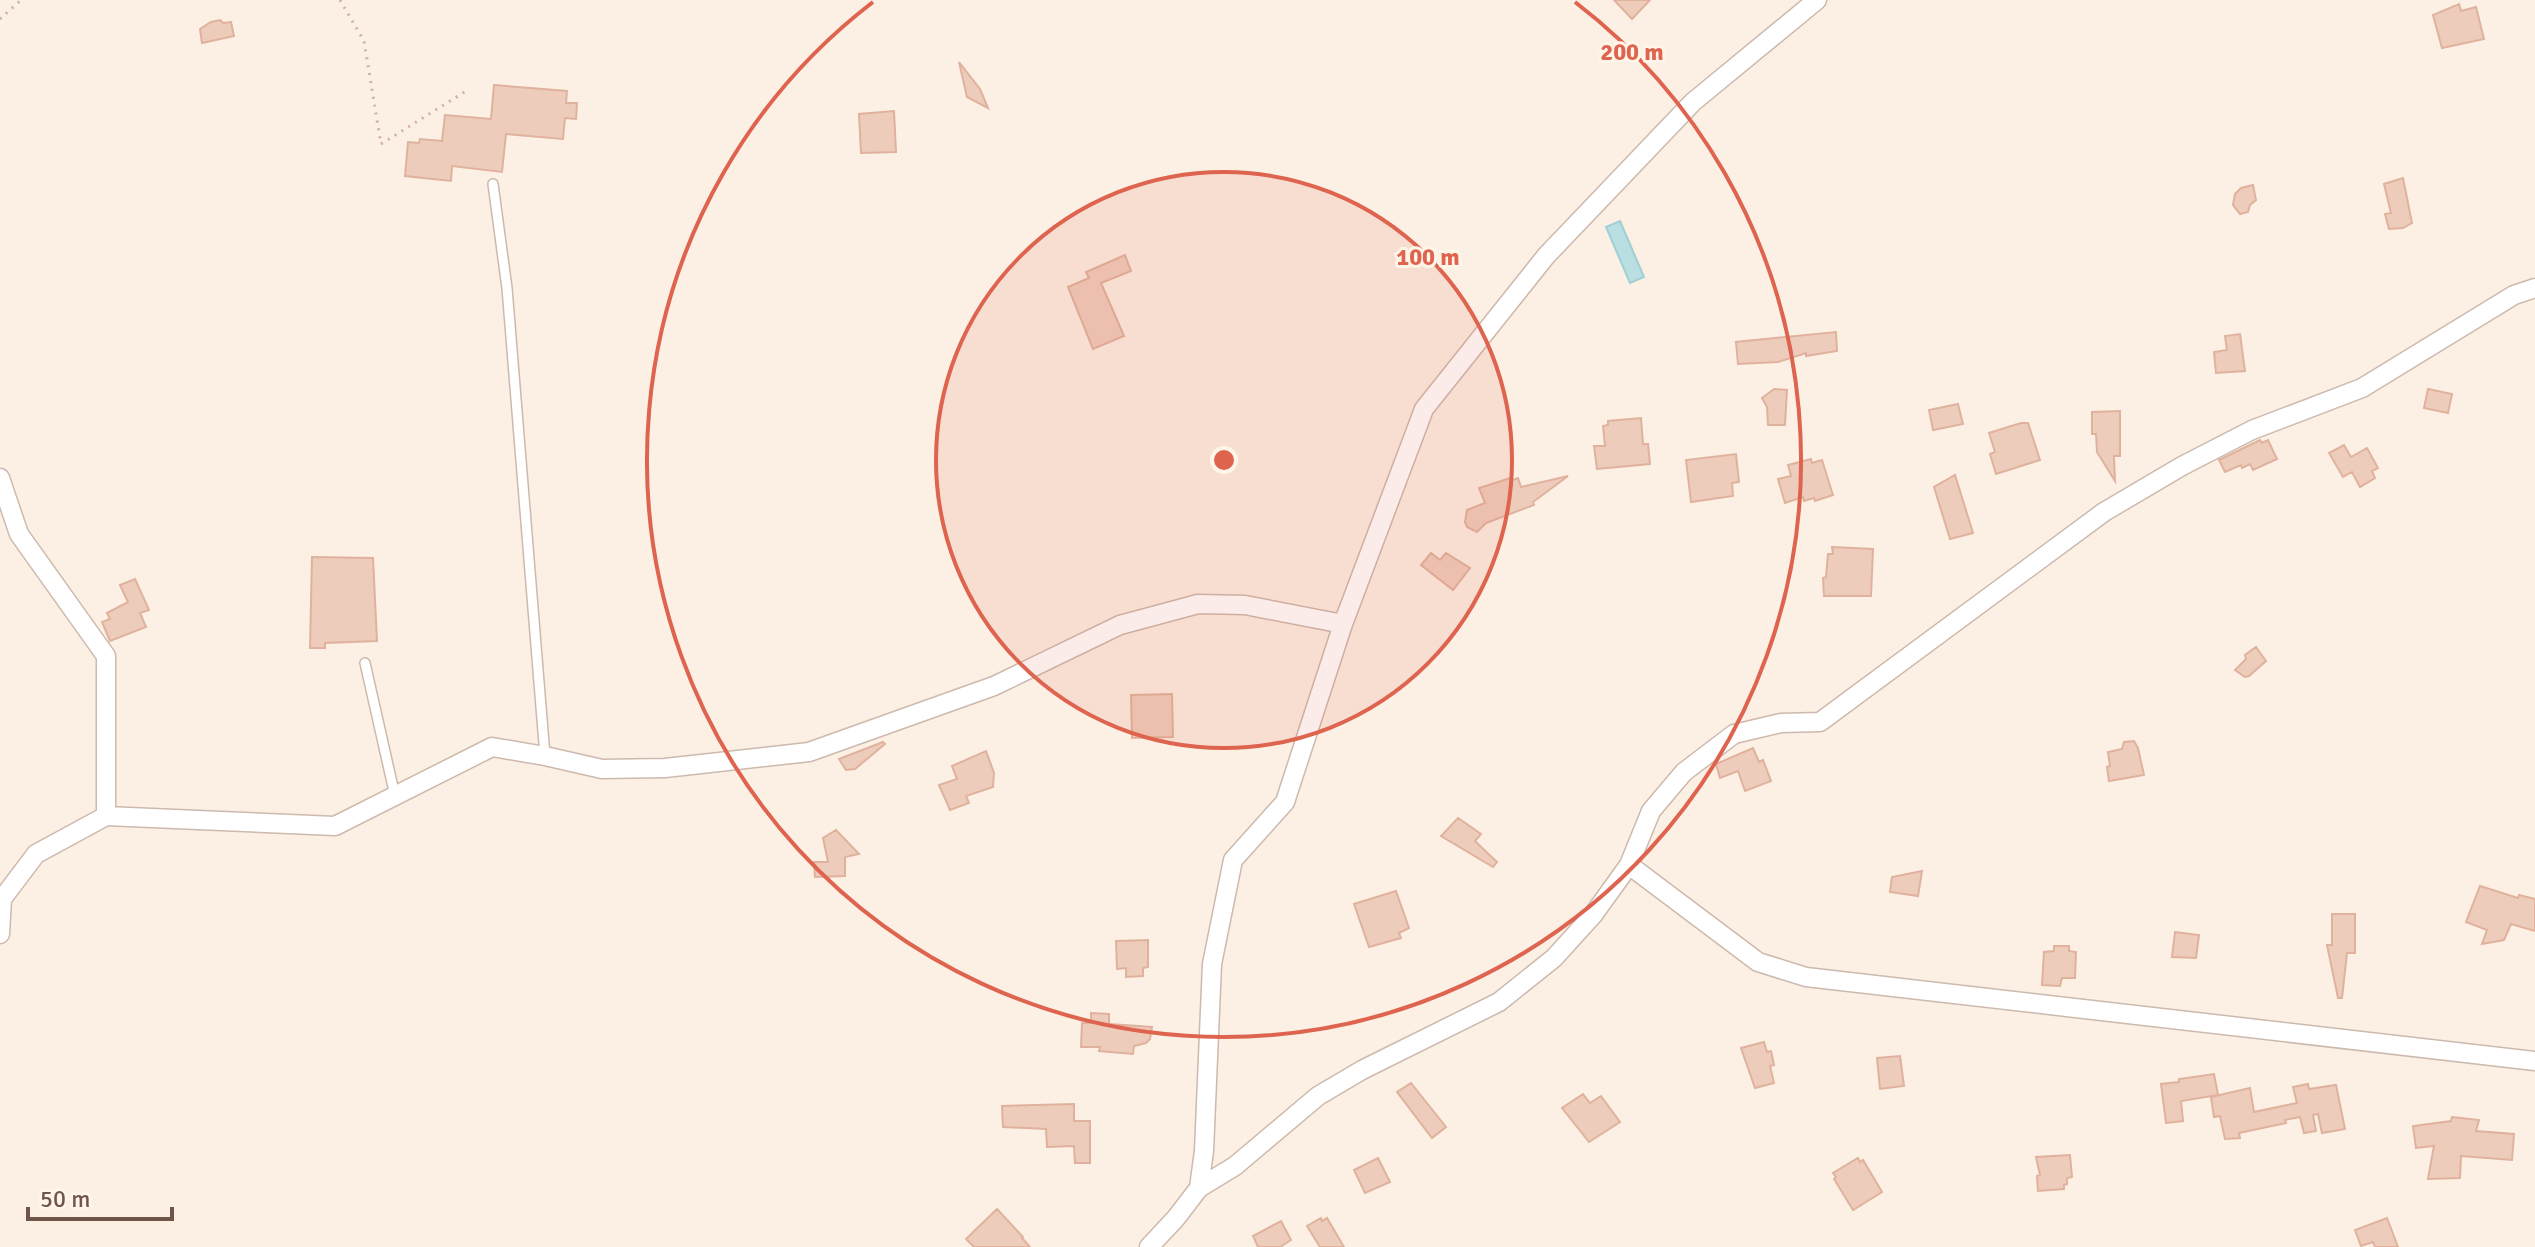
<svg xmlns="http://www.w3.org/2000/svg" width="2535" height="1247" font-family="Signika,sans-serif">
	<style>
		.water { fill: #b9dfe3; stroke: #a0cfd4; stroke-width: 2 }
		.building { fill: #eeccbc; stroke: #e0b29d; stroke-width: 2 }
		.lines { fill: none; stroke-linecap: round; stroke-linejoin: round }
		.lane-casing { stroke: #cdb9ad; stroke-width: 12 }
		.street-casing { stroke: #cdb9ad; stroke-width: 21 }
		.path { stroke: #d3b0a0; stroke-width: 3; stroke-dasharray: 2 6; stroke-linecap: butt }
		.lane { stroke: #fff; stroke-width: 9 }
		.street { stroke: #fff; stroke-width: 18 }
		.ring { fill: none; stroke: #de644f; stroke-width: 4 }
		.centre { fill: #de644f; stroke: #fef4e8; stroke-width: 4 }
		.ring-label { font-size: 24px; text-anchor: middle; font-weight: bold; fill: #de644f; stroke: #fef4e8; stroke-width: 6; stroke-linejoin: round; paint-order: stroke }
	</style>
	<rect width="100%" height="100%" fill="#fbf0e3"/>
	<path class="water" d="M1620 221 1644 277 1630 283 1606 227Z"/>
	<path class="building" d="M1614 0H1650L1632 19Z
		M2459 4 2461 11 2476 7 2484 39 2442 48 2433 15Z
		M220 20 223 23 231 22 234 36 202 43 200 29 211 22Z
		M959 62 980 89 988 108 967 97Z
		M494 85 567 91 566 103H577L576 119 565 118 563 139 506 134 502 172 452 166 451 181 405 176 408 142 419 143 420 139 442 141 445 115 491 119Z
		M894 111 896 152 861 153 859 114Z
		M2403 178 2412 223 2403 228 2389 229 2385 214 2391 213 2384 184Z
		M2253 185 2256 200 2250 205 2248 212 2240 214 2233 205 2235 194 2241 188Z
		M1125 255 1131 271 1101 283 1124 336 1093 349 1068 287 1089 278 1086 272Z
		M1836 332 1837 351 1806 356V353L1778 362 1738 364 1736 342Z
		M2240 334 2245 371 2216 373 2214 352 2227 350 2225 336Z
		M1774 389 1787 390 1785 425H1768L1767 407 1762 398Z
		M2428 389 2452 394 2448 413 2424 408Z
		M1958 404 1963 424 1933 430 1929 410Z
		M2120 411V456H2114L2115 481 2097 452 2096 434H2092V412Z
		M1641 418 1643 444H1648L1650 464 1597 469 1594 446H1605L1603 426 1608 425V421Z
		M2021 423H2028L2040 460 1996 474 1990 454 1995 452 1989 433Z
		M2260 440 2262 443 2268 440 2277 459 2253 470 2250 464 2242 468 2241 465 2225 472 2219 460Z
		M2344 445 2351 457 2367 448 2378 468 2372 471 2375 478 2360 487 2352 472 2343 477 2329 453Z
		M1736 454 1739 482 1732 483 1733 496 1691 502 1686 460Z
		M1811 459 1812 463 1822 460 1833 495 1815 501 1814 498 1804 501 1803 497 1785 503 1778 479 1791 476 1788 465Z
		M1955 475 1973 533 1950 539 1934 487Z
		M1568 476 1533 502 1534 505 1486 523 1477 532 1467 527 1465 522 1467 510 1485 503 1479 488 1510 478V481L1518 478 1521 487Z
		M1832 547 1873 549 1871 596H1824L1823 578 1826 577 1828 554H1833Z
		M1431 553 1440 560 1446 553 1470 568 1453 590 1421 565Z
		M312 557 373 558 377 641 325 643V648H310Z
		M135 579 149 610 140 613 146 627 110 641 102 622 110 619 107 613 128 602 120 585Z
		M2256 647 2266 661 2249 676 2245 677 2235 670 2246 659 2245 655Z
		M1172 694 1173 737 1132 738 1131 695Z
		M2134 741 2138 748 2144 775 2109 781 2107 767 2110 766 2108 752 2122 749 2124 742Z
		M883 742 885 744 855 769 846 770 839 759Z
		M1753 748 1759 762 1763 760 1771 781 1745 791 1738 771 1720 778 1716 764Z
		M986 751 994 773 993 787 966 796 969 803 950 810 939 785 957 779 952 766Z
		M1458 818 1481 834 1475 841 1497 862 1493 867 1441 836Z
		M836 830 859 854 845 857V876L815 877 814 862H828L823 838Z
		M1922 871 1918 896 1890 892 1892 877Z
		M2480 886 2518 898 2519 895 2535 899V931L2511 924 2504 940 2482 944 2487 930 2466 922Z
		M1396 891 1409 928 1399 933 1401 938 1369 947 1354 904Z
		M2332 914H2355V953H2347L2342 998H2338L2327 945H2332Z
		M2175 932 2199 935 2196 958 2172 957Z
		M1148 940V967L1143 968V976L1126 977V968L1117 969 1116 941Z
		M2054 946H2069V951L2076 952 2075 978H2062L2060 986 2042 985 2044 952 2054 951Z
		M1091 1013 1109 1014V1024L1152 1027 1150 1039 1146 1043 1134 1046 1133 1054 1099 1051 1100 1047H1081L1082 1023H1091Z
		M1764 1042 1767 1052 1771 1051 1774 1065 1770 1066 1774 1083 1755 1088 1741 1048Z
		M1900 1056 1904 1086 1880 1089 1877 1058Z
		M2214 1074 2218 1095 2181 1101 2183 1121 2166 1123 2161 1084 2179 1082V1079Z
		M1411 1083 1446 1127 1432 1138 1397 1092Z
		M2308 1084 2309 1089 2336 1085 2345 1129 2322 1133 2318 1114 2313 1115 2316 1131 2304 1133 2300 1117 2285 1120 2286 1123 2239 1133 2240 1138 2225 1139 2220 1116 2214 1117 2211 1097 2250 1088 2254 1112 2297 1103 2293 1087Z
		M1583 1094 1590 1103 1601 1096 1620 1122 1589 1142 1562 1108Z
		M1074 1104V1121H1090V1163H1075L1074 1146 1047 1147 1046 1129 1003 1127 1002 1106Z
		M2452 1117 2479 1120 2476 1131 2514 1134 2512 1160 2461 1156 2460 1178 2428 1179 2434 1146 2416 1148 2413 1126 2451 1121Z
		M2070 1155 2072 1177 2067 1178V1184L2064 1185V1189L2038 1191 2037 1176 2040 1175 2036 1157Z
		M1378 1158 1390 1182 1365 1193 1354 1170Z
		M1858 1158 1860 1162 1863 1160 1882 1192 1853 1210 1834 1179 1836 1177 1833 1173Z
		M997 1209 1023 1237 1022 1238 1030 1247H974L966 1239Z
		M1321 1218 1322 1221 1327 1218 1344 1247H1320L1307 1226Z
		M2387 1218 2398 1247H2375L2373 1242 2361 1246 2355 1230Z
		M1281 1221 1291 1240 1280 1247H1258L1253 1236Z"/>
	<g class="lines">
		<g class="lane-casing">
			<path id="lane" d="M493 184 507 288 545 756
				M365 663 395 796"/>
		</g>
		<g class="street-casing">
			<path id="street" d="M0 478 19 534 106 656V816
				M1629 865 1758 962 1806 977 2535 1061
				M0 934 2 899 36 854 106 816 335 826 492 747 545 756 602 769 665 768 809 752 994 686 1120 625 1198 604 1245 605 1343 624
				M1199 1188 1235 1166 1318 1096 1362 1070 1499 1002 1554 958 1593 915 1629 865 1651 811 1684 772 1734 734 1781 723 1820 722 2104 512 2182 466 2252 430 2362 388 2514 295 2535 288
				M1149 1247 1176 1218 1199 1188 1204 1151 1212 964 1233 860 1285 802 1343 624 1424 409 1546 256 1693 102 1817 0"/>
		</g>
		<path class="path" d="M340 0 364 41 381 144 466 91
			M0 19 21 0"/>
		<use href="#lane" class="lane"/>
		<use href="#street" class="street"/>
	</g>
	<circle cx="1224" cy="460" r="288" fill="#de644f" fill-opacity=".12"/>
	<g class="ring">
		<circle cx="1224" cy="460" r="288"/>
		<path d="M1575 2A577 577 0 1 1 873 2"/>
	</g>
	<circle cx="1224" cy="460" r="12" class="centre"/>
	<g class="ring-label">
		<text x="1632" y="60">200 m</text>
		<text x="1428" y="265">100 m</text>
	</g>
	<path d="M28 1207v12h144v-12" fill="none" stroke="#71554b" stroke-width="4"/>
	<text x="40" y="1207" font-size="24" fill="#71554b" stroke="#fef4e8" stroke-width="6" paint-order="stroke">50 m</text>
</svg>
